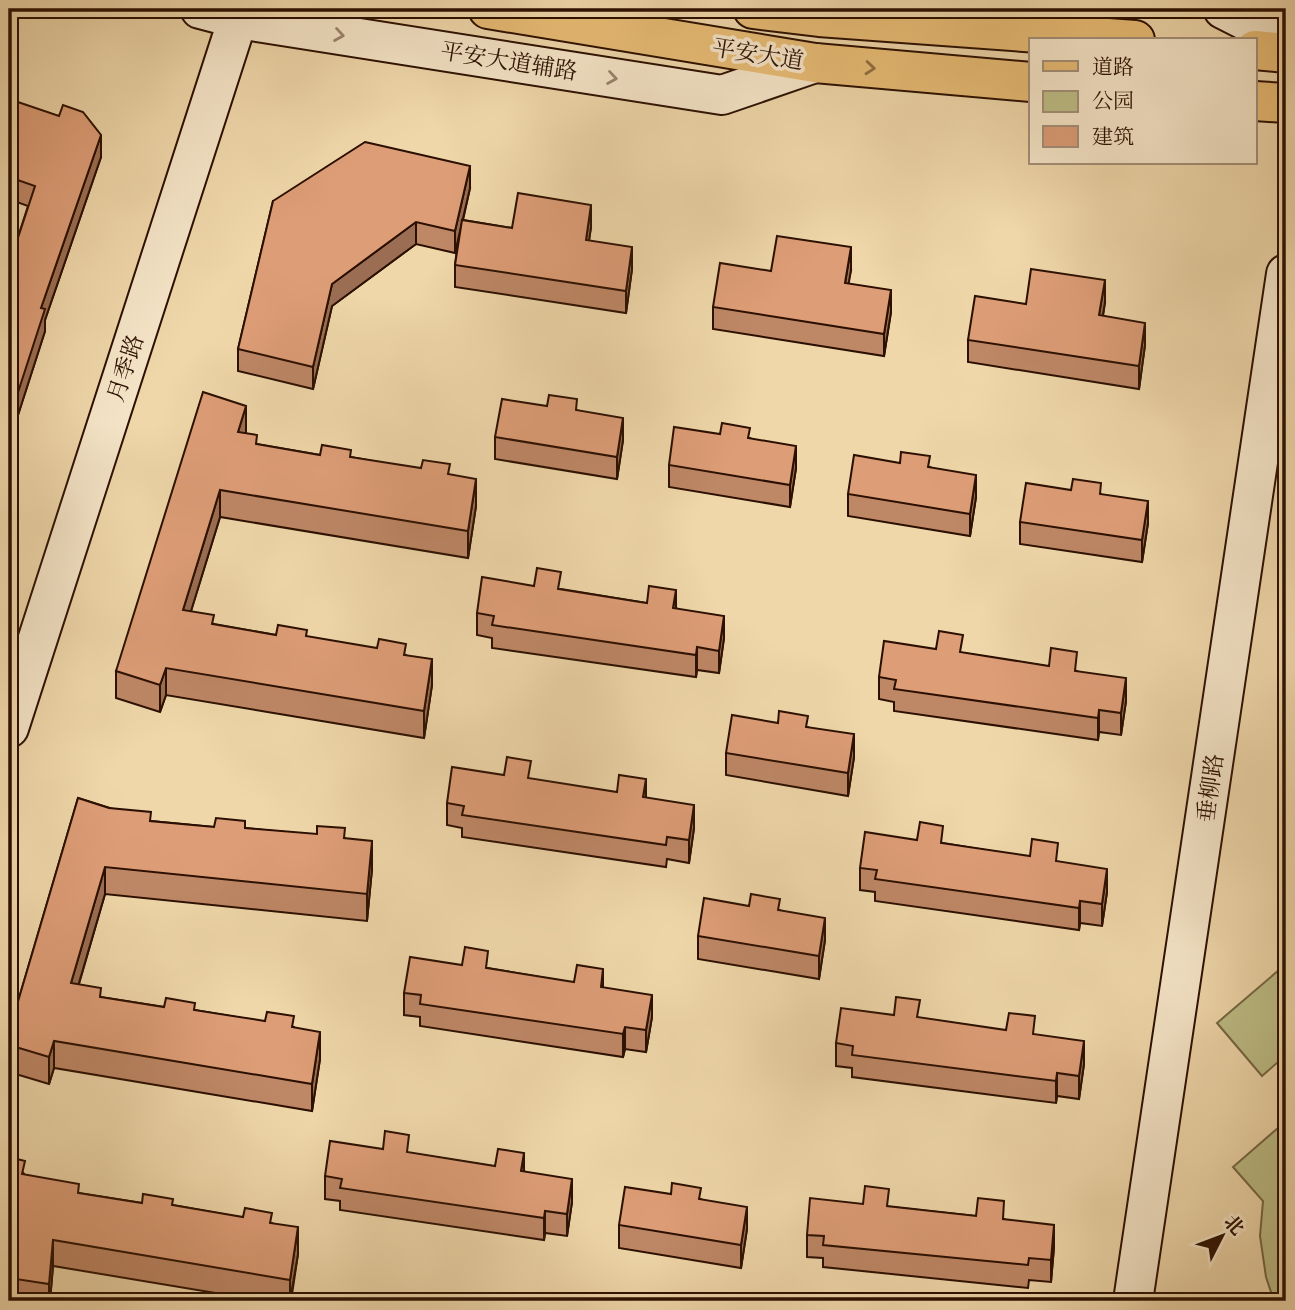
<svg xmlns="http://www.w3.org/2000/svg" width="1295" height="1310" font-family="'EB Garamond','Noto Serif SC',serif">
	<style>
		.green { fill: #bdbd86; stroke: #746643; stroke-width: 2 }
		.lines { fill: none; stroke-linecap: round; stroke-linejoin: round }
		.secondary-casing { stroke: #2b0f00; stroke-width: 42 }
		.primary-casing { stroke: #2b0f00; stroke-width: 42 }
		.secondary { stroke: #f5e5c8; stroke-width: 38 }
		.primary { stroke: #e8bc75; stroke-width: 38 }
		.wall { fill: #be8766; stroke: #2b0f00; stroke-width: 2 }
		.shaded-wall { fill: #9b6e53; stroke: #2b0f00; stroke-width: 2 }
		.building { fill: #dd9d77; stroke: #2b0f00; stroke-width: 2 }
		.oneway { stroke: #9a856e }
		.oneway2 { stroke: #936e40 }
		.labels { text-anchor: middle; stroke-width: 7; stroke-linejoin: round; paint-order: stroke }
		.street-label { font-size: 23px; fill: #2b0f00; stroke: #f5e5c8 }
	</style>
	<rect width="100%" height="100%" fill="#efd7aa"/>
	<filter id="stains"><feTurbulence type="fractalNoise" baseFrequency=".00286" numOctaves="4"/><feColorMatrix values="0 0 0 0 .2 0 0 0 0 .09 0 0 0 0 .02 0 0 0 .5 -.17"/></filter>
	<radialGradient id="worn" r=".72"><stop offset=".6" stop-color="#630" stop-opacity="0"/><stop offset="1" stop-color="#630" stop-opacity=".3"/></radialGradient>
	<path class="green" d="M1286 964V1055L1262 1076 1217 1023Z
		M1286 1121V1301H1274L1266 1277 1260 1236 1263 1201 1233 1167Z"/>
	<g class="lines">
		<g class="secondary-casing">
			<path id="secondary" d="M200 9 238 19 722 95 815 63
				M1223 9 1286 41
				M9 728 241 9
				M1133 1301 1286 274"/>
		</g>
		<g class="primary-casing">
			<path id="primary" d="M488 9 815 63 1031 82
				M753 9 819 17 1135 40
				M1255 50 1286 53
				M1255 101 1286 103"/>
		</g>
		<use href="#secondary" class="secondary"/>
		<use href="#primary" class="primary"/>
	</g>
	<path class="wall" d="M9 99 101 157 45 320V331L9 443V265L28 206 9 199Z
		M470 188 463 220 512 228 591 227 589 240 632 269 626 313 455 287V265L458 241 455 253 416 244 332 306 313 389 238 371V349L273 201Z
		M851 270 848 283 891 312 884 356 713 329V307L771 271Z
		M1105 302 1103 316 1145 345 1139 389 968 362V340L1026 304Z
		M547 406 577 410 623 440 617 479 495 459V437Z
		M246 433 257 444 320 455 351 457 450 475 476 506 468 558 220 517 191 611 214 624 276 635 307 637 406 655 432 685 424 738 166 695 160 712 116 698V671Z
		M750 438 796 468 790 507 669 487V465Z
		M900 463 930 467 976 497 970 536 848 516V494Z
		M1101 494 1148 523 1142 562 1020 544V522Z
		M561 589 676 608 724 638 719 673 697 670 696 677 492 648V638L477 635V613Z
		M963 653 1077 671 1126 701 1121 735 1099 732 1098 740 894 711V702L879 699V677Z
		M808 727 854 757 848 796 726 775V753Z
		M504 775 646 798 694 828 689 863 667 859 666 867 462 837V828L447 825V803Z
		M78 798 151 821 214 827 245 828 345 838 372 869 367 921 105 894 79 984 101 997 164 1007 195 1010 294 1027 320 1059 312 1111 54 1068 49 1084 9 1072V1032Z
		M917 840 943 843 1058 862 1107 892 1102 926 1080 923 1079 930 875 901V892L860 890V868Z
		M780 910 825 940 819 979 698 959V936Z
		M488 968 603 988 652 1017 646 1052 625 1049 623 1057 420 1026V1017L404 1015V993Z
		M894 1015 920 1018 1035 1035 1084 1064 1079 1099 1057 1096 1056 1103 852 1077V1068L836 1066V1043Z
		M409 1153 524 1171 572 1202 567 1236 545 1233 544 1240 340 1210V1201L325 1199V1176Z
		M9 1157 25 1175 79 1193 142 1203 173 1205 272 1223 298 1254 291 1301H264L53 1266 50 1301H9Z
		M701 1199 747 1229 741 1268 619 1248V1225Z
		M863 1204 1004 1219 1054 1247 1051 1282 1029 1280 1028 1288 823 1267V1258L807 1257V1235Z"/>
	<path class="shaded-wall" d="M101 135V157L45 320V331L9 443V420L41 308Z
		M470 166V188L455 253V231Z
		M591 205V227L586 262V240Z
		M416 222V244L332 306 313 389V367L332 284Z
		M632 247V269L626 313V291Z
		M851 247V270L845 305V283Z
		M1105 280V302L1099 338V315Z
		M891 290V312L884 356V334Z
		M1145 323V345L1139 389V366Z
		M246 406V433L238 459V432Z
		M623 418V440L617 479V457Z
		M796 446V468L790 507V485Z
		M976 475V497L970 536V514Z
		M476 479V506L468 558V531Z
		M220 490V517L183 637V610Z
		M1148 501V523L1142 562V540Z
		M676 590V612L673 608Z
		M724 616V638L719 673V651Z
		M697 647V670L696 677V655Z
		M432 659V685L424 738V711Z
		M166 668V695L160 712V685Z
		M1126 678V701L1121 735V713Z
		M1099 710V732L1098 740V718Z
		M854 734V757L848 796V773Z
		M646 779V801L643 797Z
		M694 805V828L689 863V840Z
		M372 841V869L367 921V894Z
		M105 867V894L71 1010V983Z
		M1107 869V892L1102 926V904Z
		M1080 901V923L1079 930V908Z
		M825 918V940L819 979V956Z
		M603 969V991L601 987Z
		M652 995V1017L646 1052V1030Z
		M625 1027V1049L623 1057V1034Z
		M320 1032V1059L312 1111V1084Z
		M54 1041V1068L49 1084V1057Z
		M1084 1041V1064L1079 1099V1076Z
		M1057 1073V1096L1056 1103V1081Z
		M524 1153V1175L521 1171Z
		M572 1179V1202L567 1236V1214Z
		M747 1207V1229L741 1268V1245Z
		M545 1211V1233L544 1240V1218Z
		M1054 1225V1247L1051 1282V1260Z
		M298 1227V1254L290 1301V1280Z
		M53 1240V1266L50 1301H49V1284Z"/>
	<path class="building" d="M9 99 59 116 63 105 83 112 101 135 41 308 45 309 9 420V265L35 186 9 177Z
		M365 142 470 166 455 231 416 222 332 284 313 367 238 349 273 201Z
		M518 193 591 205 586 240 632 247 626 291 455 265 462 220 512 228Z
		M777 236 851 247 845 283 891 290 884 334 713 307 720 263 771 271Z
		M1031 269 1105 280 1099 315 1145 323 1139 366 968 340 975 296 1026 304Z
		M203 392 246 406 238 432 257 435 256 444 320 455 322 445 351 450 350 457 421 468 423 460 450 464 448 474 476 479 468 531 220 490 183 610 214 615 212 624 276 635 278 625 307 630 306 636 377 648 379 639 406 644 404 655 432 659 424 711 166 668 160 685 116 671Z
		M549 395 577 399 576 410 623 418 617 457 495 437 502 399 547 406Z
		M722 423 750 428 748 438 796 446 790 485 669 465 674 427 720 434Z
		M901 452 930 456 928 467 976 475 970 514 848 494 854 455 900 463Z
		M1073 479 1101 483 1100 494 1148 501 1142 540 1020 522 1026 483 1071 490Z
		M537 568 561 572 558 589 647 603 649 586 676 590 673 608 724 616 719 651 697 647 696 655 492 625 494 616 477 613 482 577 534 586Z
		M939 631 963 635 960 652 1049 666 1051 648 1077 652 1075 671 1126 678 1121 713 1099 710 1098 718 894 689 896 680 879 677 884 641 936 649Z
		M779 711 808 716 806 727 854 734 848 773 726 753 732 715 778 723Z
		M507 757 531 761 528 778 617 792 619 775 646 779 643 797 694 805 689 840 667 837 666 845 462 815 464 806 447 803 452 767 504 775Z
		M78 798 109 808 151 812 150 821 214 827 216 818 245 821V828L317 834V826L345 828 344 838 372 841 367 894 105 867 71 983 101 988 100 997 164 1007 166 998 195 1003 194 1010 265 1021 267 1012 294 1016 292 1027 320 1032 312 1084 54 1041 49 1057 9 1045V1032Z
		M920 822 943 826 941 843 1030 856 1032 839 1058 843 1056 861 1107 869 1102 904 1080 901 1079 908 875 879 877 870 860 868 865 832 917 840Z
		M751 894 780 899 778 910 825 918 819 956 698 936 704 898 749 906Z
		M465 947 488 951 486 968 574 982 577 965 603 969 601 987 652 995 646 1030 625 1027 623 1034 420 1004 421 995 404 993 410 957 462 965Z
		M896 997 920 1000 917 1017 1006 1030 1009 1013 1035 1016 1033 1034 1084 1041 1079 1076 1057 1073 1056 1081 852 1055 853 1046 836 1043 841 1008 894 1015Z
		M385 1131 409 1135 407 1152 495 1166 498 1149 524 1153 521 1171 572 1179 567 1214 545 1211 544 1218 340 1188 342 1179 325 1176 330 1141 383 1149Z
		M9 1157 25 1161 22 1174 79 1184 78 1193 142 1203 143 1194 173 1199 172 1205 243 1217 245 1208 272 1213 270 1223 298 1227 290 1280 53 1240 49 1284 9 1278Z
		M672 1183 701 1188 699 1199 747 1207 741 1245 619 1225 625 1187 671 1194Z
		M865 1186 889 1189 887 1206 976 1216 978 1198 1004 1201 1003 1219 1054 1225 1051 1260 1029 1258 1028 1265 823 1245 824 1236 807 1235 810 1198 863 1204Z"/>
	<defs><path id="oneway-chevron" d="M-2-3.5L2.5 0L-2 3.5" fill="none" stroke-width="1.6" stroke-linecap="round" stroke-linejoin="round" transform="scale(1.75)"/></defs>
	<g class="oneway">
		<use href="#oneway-chevron" transform="translate(339 35) rotate(9)"/>
		<use href="#oneway-chevron" transform="translate(612 78) rotate(9)"/>
	</g>
	<use class="oneway2" href="#oneway-chevron" transform="translate(870 68) rotate(5)"/>
	<g class="labels">
		<g class="street-label">
			<text transform="translate(758 54) rotate(9)" y="8">平安大道</text>
			<text transform="translate(509 61) rotate(9)" y="8">平安大道辅路</text>
			<text transform="translate(125 368) rotate(-72)" y="8">月季路</text>
			<text transform="translate(1210 788) rotate(-82)" y="8">垂柳路</text>
		</g>
	</g>
	<rect width="1295" height="1310" fill="none" stroke="#efd7aa" stroke-width="35"/>
	<rect x="10" y="10" width="1274" height="1289" fill="none" stroke="#2b0f00" stroke-width="3.5"/>
	<rect x="18" y="18" width="1260" height="1275" fill="none" stroke="#2b0f00" stroke-width="2"/>
	<rect x="1029" y="38" width="228" height="126" fill="#f5e5c8" stroke="#a48f78" stroke-width="2"/>
	<rect x="1043" y="61" width="35" height="10" fill="#e8bc75" stroke="#a48f78" stroke-width="2"/>
	<text x="1092" y="74" font-size="21" fill="#2b0f00">道路</text>
	<rect x="1043" y="91" width="35" height="21" fill="#bdbd86" stroke="#a48f78" stroke-width="2"/>
	<text x="1092" y="108" font-size="21" fill="#2b0f00">公园</text>
	<rect x="1043" y="126" width="35" height="21" fill="#dd9d77" stroke="#a48f78" stroke-width="2"/>
	<text x="1092" y="144" font-size="21" fill="#2b0f00">建筑</text>
	<g transform="translate(1222 1236) rotate(48)" stroke="#f5e5c8" stroke-width="5" paint-order="stroke">
	<path d="M0-5L12 26L0 18L-12 26Z" fill="#2b0f00"/>
	<text y="-10" font-size="19" font-weight="bold" text-anchor="middle" fill="#2b0f00">北</text>
	</g>
	<rect width="100%" height="100%" filter="url(#stains)"/>
	<rect width="100%" height="100%" fill="url(#worn)"/>
</svg>
